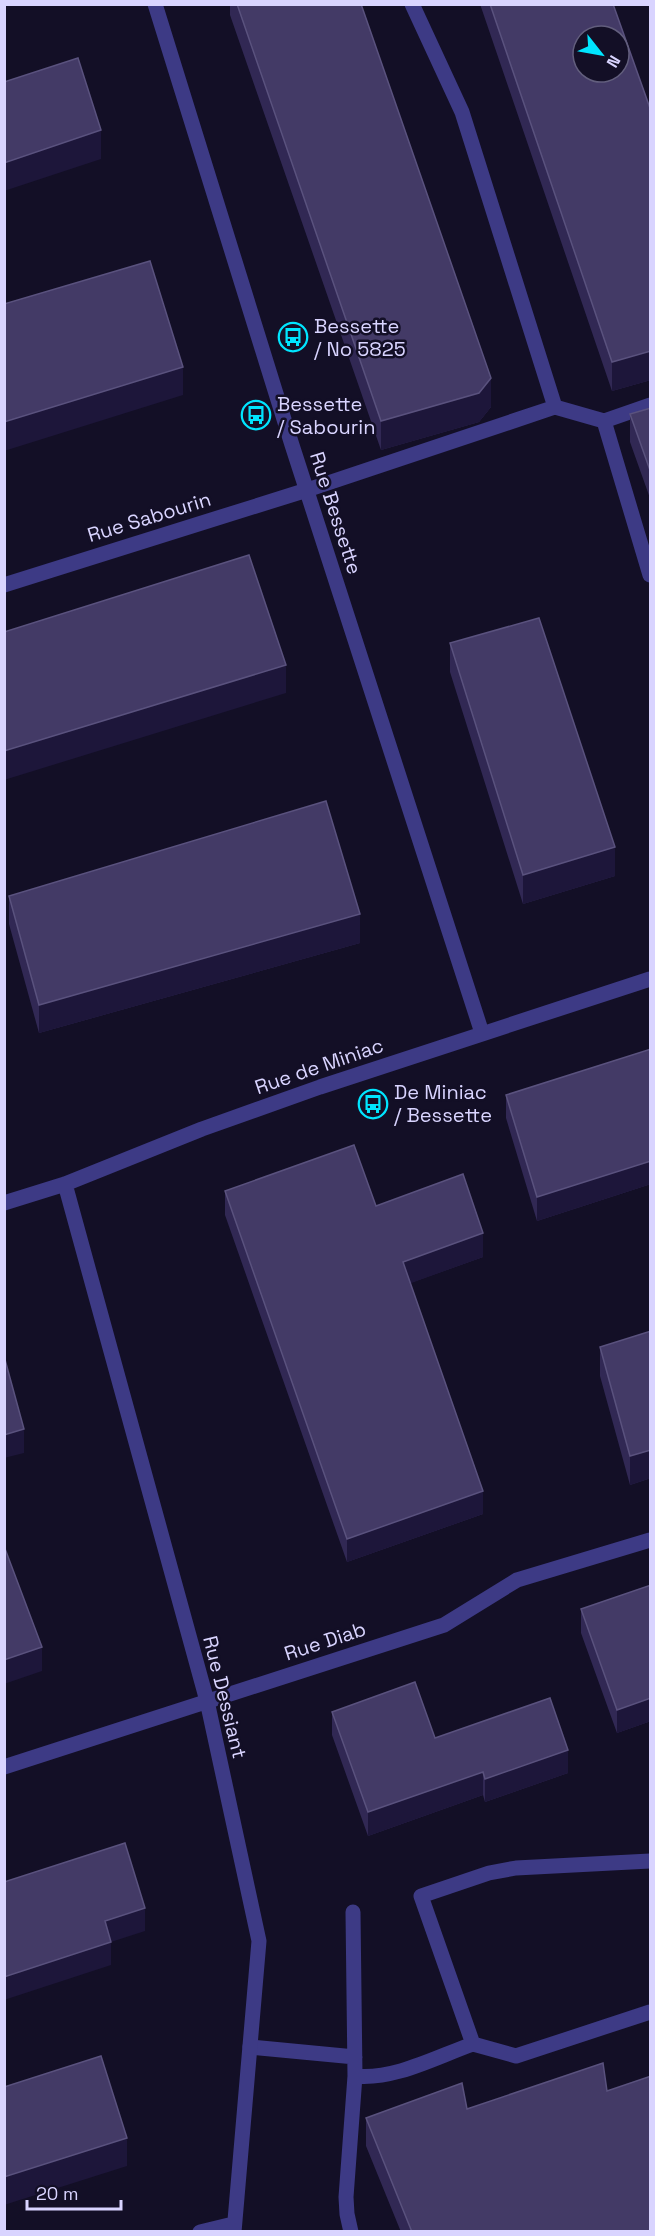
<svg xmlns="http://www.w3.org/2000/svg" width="655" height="2236" font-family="'Space Grotesk',sans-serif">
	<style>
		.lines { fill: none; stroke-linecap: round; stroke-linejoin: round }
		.lane { stroke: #3d3a85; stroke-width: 15 }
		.street { stroke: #3d3a85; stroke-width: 15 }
		.wall { fill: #312854 }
		.shaded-wall { fill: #1d163a }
		.building { fill: #433a66; stroke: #5a527e; stroke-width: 1.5; fill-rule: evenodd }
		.labels { text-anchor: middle; stroke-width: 5; stroke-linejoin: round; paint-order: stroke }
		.poi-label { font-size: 20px; fill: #d9d4ff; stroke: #130f26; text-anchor: start }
		.street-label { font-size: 20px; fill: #d9d4ff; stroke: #130f26 }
	</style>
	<rect width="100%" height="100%" fill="#130f26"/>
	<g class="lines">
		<path class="lane" d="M412 4 462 112 555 407
			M650 405 604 421 650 575
			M307 490 555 407 604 421
			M473 2044 516 2056 650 2012
			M250 2047 355 2057
			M355 2076C395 2080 436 2057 473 2044L421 1896 489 1873 516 1868 650 1861
			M351 2232 347 2214 346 2197 355 2076 353 1912"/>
		<path class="street" d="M155 4 292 445 482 1033
			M4 585 307 490
			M65 1184 207 1701 259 1941 234 2232
			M4 1203 65 1184 202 1129 320 1087 650 979
			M4 1767 444 1625 517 1580 650 1540
			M200 2232 233 2224"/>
	</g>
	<path class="wall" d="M230 4H361L491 407 479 422 381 450 230 15Z
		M480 4H613L651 111V380L612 391Z
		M651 408V501L630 442V414Z
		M450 643 615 876 523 904 450 672Z
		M9 896 360 943 39 1033 9 924Z
		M651 1049V1184L537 1221 506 1118V1095Z
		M225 1191 376 1206 483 1257 410 1283 483 1514 347 1562 225 1215Z
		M651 1331V1478L630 1485 600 1376V1347Z
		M651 1585V1721L617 1733 581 1633V1609Z
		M332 1712 435 1738 568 1773 485 1802 483 1795 368 1836 332 1735Z
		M607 2091 651 2232H401L366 2146V2118L467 2109Z"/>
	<path class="shaded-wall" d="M101 130V159L4 191V163Z
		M651 351V380L612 391V362Z
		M183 367V395L4 451V422Z
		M491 378V407L479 422 381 450V421Z
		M286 665V693L4 780V751Z
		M615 847V876L523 904V875Z
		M360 914V943L39 1033V1005Z
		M651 1161V1184L537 1221V1197Z
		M483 1233V1257L403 1286V1262Z
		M24 1429V1453L4 1458V1435Z
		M651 1450V1478L630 1485V1456Z
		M483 1491V1514L347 1562V1539Z
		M42 1647V1671L4 1684V1660Z
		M651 1698V1721L617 1733V1710Z
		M568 1750V1773L485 1802V1779Z
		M483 1772V1795L368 1836V1812Z
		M145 1908V1931L111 1942V1965L4 2000V1977L105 1921Z
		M127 2138V2166L4 2205V2177Z"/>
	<path class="building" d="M237 4H361L491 378 479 393 381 421Z
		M490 4H613L651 111V351L612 362ZM583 36H619V72H583Z
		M78 58 101 130 4 163V82Z
		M150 261 183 367 4 422V304Z
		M651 408V473L630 414Z
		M249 555 286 665 4 751V632Z
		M539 618 615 847 523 875 450 643Z
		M326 801 360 914 39 1005 9 896Z
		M651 1049V1161L537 1197 506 1095Z
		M354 1145 376 1206 463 1174 483 1233 403 1262 483 1491 347 1539 225 1191Z
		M651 1331V1450L630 1456 600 1347Z
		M4 1356 24 1429 4 1435Z
		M4 1546 42 1647 4 1660Z
		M651 1585V1698L617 1710 581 1609Z
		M415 1682 435 1738 550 1698 568 1750 485 1779 483 1772 368 1812 332 1712Z
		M125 1843 145 1908 105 1921 111 1942 4 1977V1882Z
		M101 2056 127 2138 4 2177V2087Z
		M603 2063 607 2091 651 2076V2232H412L366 2118 462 2083 467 2109Z"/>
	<defs>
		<g id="bus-ring" transform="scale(1.5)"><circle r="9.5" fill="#130f26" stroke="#00e5ff" stroke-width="1.5"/><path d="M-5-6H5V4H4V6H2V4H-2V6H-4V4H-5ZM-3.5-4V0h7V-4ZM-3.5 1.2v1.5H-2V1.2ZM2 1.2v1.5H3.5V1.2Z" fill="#00e5ff"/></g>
	</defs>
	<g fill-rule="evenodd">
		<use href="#bus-ring" x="293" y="337"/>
		<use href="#bus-ring" x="256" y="415"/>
		<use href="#bus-ring" x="373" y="1104"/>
	</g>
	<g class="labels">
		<g class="poi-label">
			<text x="314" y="333">Bessette<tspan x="314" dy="23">/ No 5825</tspan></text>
			<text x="277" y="411">Bessette<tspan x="277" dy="23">/ Sabourin</tspan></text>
			<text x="394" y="1099">De Miniac<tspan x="394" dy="23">/ Bessette</tspan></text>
		</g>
		<g class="street-label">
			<text transform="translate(336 513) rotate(72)" y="7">Rue Bessette</text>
			<text transform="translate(149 517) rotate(-17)" y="7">Rue Sabourin</text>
			<text transform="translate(319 1066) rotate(-19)" y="7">Rue de Miniac</text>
			<text transform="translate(325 1641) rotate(-18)" y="7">Rue Diab</text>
			<text transform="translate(225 1697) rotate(76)" y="7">Rue Dessiant</text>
		</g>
	</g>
	<rect width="655" height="2236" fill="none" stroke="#d9d4ff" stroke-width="12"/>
	<g transform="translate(601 54) rotate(121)"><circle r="28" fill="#130f26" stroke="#625e7d" stroke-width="1.5"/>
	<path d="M0-4.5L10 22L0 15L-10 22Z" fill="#00e5ff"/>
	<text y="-9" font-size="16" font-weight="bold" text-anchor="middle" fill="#d9d4ff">N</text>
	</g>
	<path d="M27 2200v9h94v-9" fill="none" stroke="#d9d4ff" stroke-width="3"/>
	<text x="36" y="2200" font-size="18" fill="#d9d4ff" stroke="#130f26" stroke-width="4.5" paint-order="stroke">20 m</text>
</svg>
